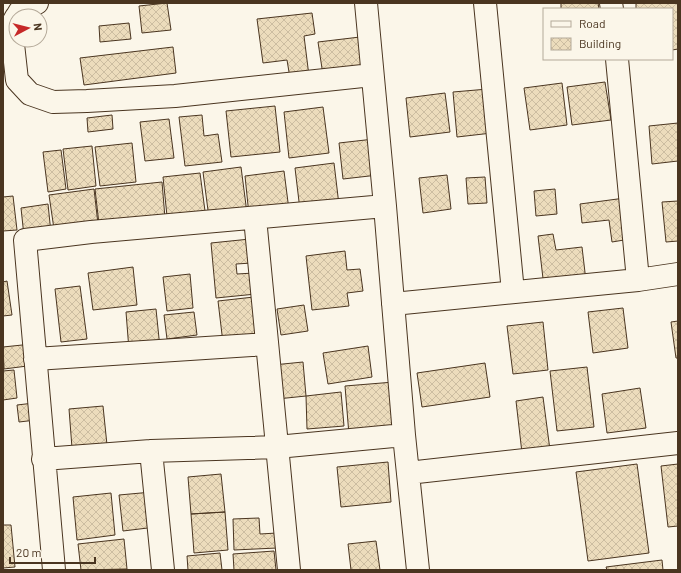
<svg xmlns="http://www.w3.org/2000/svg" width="681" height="573" font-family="Barlow,sans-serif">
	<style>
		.building { fill: url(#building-cross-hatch); stroke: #4a3520 }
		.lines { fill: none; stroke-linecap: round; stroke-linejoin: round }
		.minor-casing { stroke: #4a3520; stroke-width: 24 }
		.minor { stroke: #fbf6e9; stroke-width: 22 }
	</style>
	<defs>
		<pattern id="building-cross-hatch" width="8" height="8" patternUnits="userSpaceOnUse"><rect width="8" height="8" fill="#ecdcbc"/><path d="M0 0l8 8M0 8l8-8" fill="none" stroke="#ccbda1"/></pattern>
	</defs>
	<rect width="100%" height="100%" fill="#fbf6e9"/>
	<path class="building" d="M167 3 171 30 142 33 139 6Z
		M561 3H598L599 9H561Z
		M636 3H678V49L672 50V9H636Z
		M312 13 315 34 304 36 309 76 290 78 287 60 263 63 257 19Z
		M129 23 131 39 100 42 99 26Z
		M360 37 364 70 323 75 318 42Z
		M173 47 176 73 84 85 80 58Z
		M605 82 611 120 572 125 567 87Z
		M562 83 567 125 530 130 524 88Z
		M488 89 492 133 457 137 453 92Z
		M445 93 450 132 410 137 406 98Z
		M275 106 280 152 231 157 226 111Z
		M323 107 329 153 289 158 284 112Z
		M112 115 113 129 88 132 87 118Z
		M202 115 204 136 218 134 222 162 185 166 179 117Z
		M169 119 174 158 145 161 140 122Z
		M678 123V161L652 164 649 126Z
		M374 139 378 175 343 179 339 143Z
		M132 143 136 182 100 186 95 147Z
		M92 146 96 186 68 190 63 149Z
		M61 150 66 189 48 192 43 152Z
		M334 163 339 205 300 210 295 168Z
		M241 167 247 213 209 218 203 172Z
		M284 171 289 210 249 215 245 176Z
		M200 173 205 211 167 216 163 177Z
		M447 175 451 209 423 213 419 178Z
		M485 177 487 203 468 204 466 178Z
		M162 182 165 218 99 224 95 189Z
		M94 189 98 224 54 229 49 195Z
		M555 189 557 214 536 216 534 191Z
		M13 196 17 230 3 231V197Z
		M625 198 630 239 612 242 609 220 582 223 580 204Z
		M678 201V241L666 242 662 202Z
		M48 204 51 233 24 236 21 208Z
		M553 234 556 250 582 247 586 281 544 287 538 236Z
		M250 239 252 263 236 264 237 274 254 273 256 294 216 298 211 243Z
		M345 251 347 270 360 269 363 291 347 293 349 306 312 310 306 256Z
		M133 267 137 305 93 310 88 273Z
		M190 274 193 308 167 311 163 277Z
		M7 281 12 315 3 316V282Z
		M80 286 87 339 61 342 55 289Z
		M254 297 260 339 223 343 218 301Z
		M304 305 308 331 281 335 277 309Z
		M623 308 628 348 593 353 588 312Z
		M156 309 160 348 129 350 126 312Z
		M194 312 197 335 167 339 164 315Z
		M678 321V358H676L671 322Z
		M543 322 548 370 513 374 507 326Z
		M32 344 35 365 4 369 3 347Z
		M368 346 372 377 328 384 323 353Z
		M303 362 306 396 277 399 273 365Z
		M485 363 490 397 422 407 417 373Z
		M587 367 594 427 557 431 550 371Z
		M14 370 17 398 3 400V371Z
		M394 382 398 430 349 435 345 386Z
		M640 388 646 428 607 433 602 394Z
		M341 392 344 426 307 429 306 396Z
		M543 397 550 450 522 453 516 401Z
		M34 403 36 420 19 422 17 405Z
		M103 406 107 445 72 448 69 409Z
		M388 462 391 502 341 507 337 467Z
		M637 464 649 553 588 561 576 472Z
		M678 464V526L668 527 661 466Z
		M221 474 225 512 191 514 188 477Z
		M152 492 156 527 123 531 119 495Z
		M111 493 115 535 77 540 73 497Z
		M225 512 228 550 194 553 191 514Z
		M259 518 260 534 277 533V548L234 550 233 519Z
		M3 525H11L15 567 3 568Z
		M124 539 127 569 81 570 78 544Z
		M376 541 380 570H351L348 544Z
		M274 551 276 570H234L233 554Z
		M220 553 222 570H188L187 556Z
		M662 560 663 570H607L606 567Z"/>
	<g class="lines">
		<g class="minor-casing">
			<path id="minor" d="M366 3 385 206 404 435 418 570
				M485 3 513 292
				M611 3 612 9
				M17 16 20 11 37 3
				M16 17 11 26 17 80 30 94 53 102 87 101 175 96 372 75
				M617 59 638 280
				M255 218 289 570
				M393 304 638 280 678 274
				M35 359 267 344
				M151 451 163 570
				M43 459 151 451 277 447 404 435
				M408 473 678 443
				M54 570 25 240 91 232 385 206"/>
		</g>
		<use href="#minor" class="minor"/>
	</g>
	<rect width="681" height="573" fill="none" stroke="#4a3520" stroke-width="8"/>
	<rect x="543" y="8" width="130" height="52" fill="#fbf6e9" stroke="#b4a999"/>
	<rect x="551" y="21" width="20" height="6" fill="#fbf6e9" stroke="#b4a999"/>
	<text x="579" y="28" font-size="12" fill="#4a3520">Road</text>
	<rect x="551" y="38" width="20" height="12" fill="url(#building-cross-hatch)" stroke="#b4a999"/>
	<text x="579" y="48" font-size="12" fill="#4a3520">Building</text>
	<g transform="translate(28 28) rotate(83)"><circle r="19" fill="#fbf6e9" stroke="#b4a999"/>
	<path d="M0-3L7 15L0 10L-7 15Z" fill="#c62828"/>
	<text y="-6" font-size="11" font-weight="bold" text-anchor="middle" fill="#4a3520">N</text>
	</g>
	<path d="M10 557v6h85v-6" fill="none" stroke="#4a3520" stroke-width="2"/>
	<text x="16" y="557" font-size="12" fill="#4a3520" stroke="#fbf6e9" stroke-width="3" paint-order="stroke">20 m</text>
</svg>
